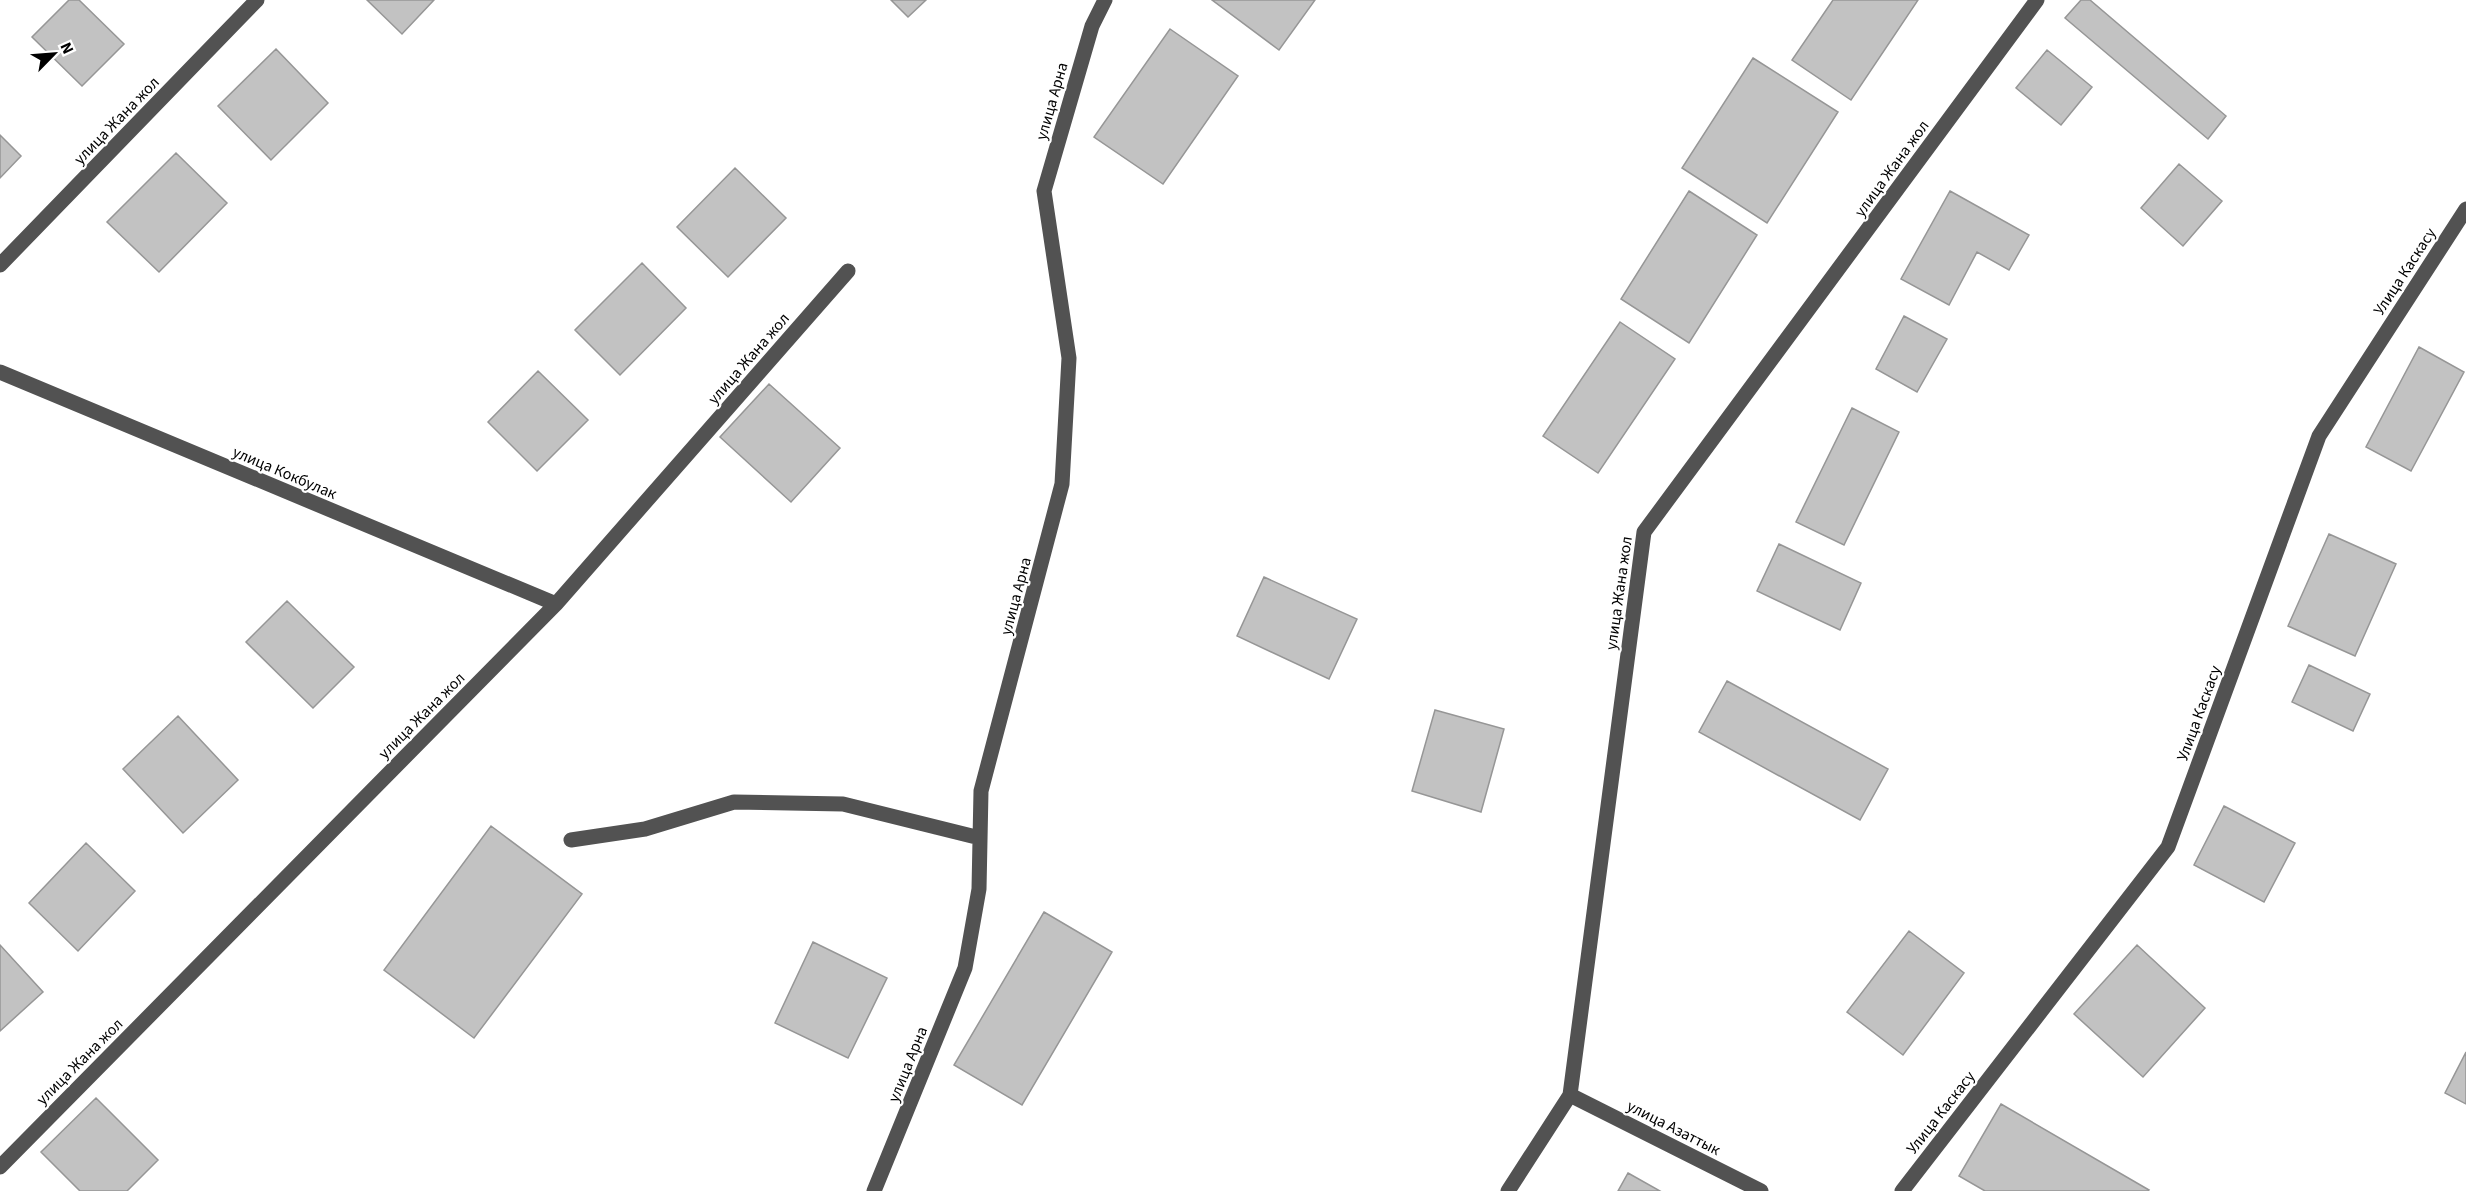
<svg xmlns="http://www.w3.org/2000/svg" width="2466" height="1191" font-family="'Source Sans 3',sans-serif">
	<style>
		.building { fill: #c2c2c2; stroke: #969696; stroke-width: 1.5 }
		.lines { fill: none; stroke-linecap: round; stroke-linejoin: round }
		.minor { stroke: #525252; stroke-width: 15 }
		.labels { text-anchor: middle; stroke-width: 4.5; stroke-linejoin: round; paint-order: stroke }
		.street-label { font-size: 16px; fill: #000; stroke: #fff }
	</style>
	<rect width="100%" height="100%" fill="#fff"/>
	<path class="building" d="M69 0H79L124 44 82 86 32 37Z
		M367 0H434L402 34Z
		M891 0H926L908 17Z
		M1212 0H1315L1279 50Z
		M1833 0H1918L1851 100 1792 60Z
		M2081 0H2090L2226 116 2208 139 2065 18Z
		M1170 29 1238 76 1163 184 1094 137Z
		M276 49 328 103 271 160 218 106Z
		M2047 50 2092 87 2061 125 2016 88Z
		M1753 58 1838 112 1767 223 1682 168Z
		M0 135 21 156 0 178Z
		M176 153 227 203 159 272 107 222Z
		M2179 164 2222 201 2183 246 2141 208Z
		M735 168 786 218 728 277 677 227Z
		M1689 191 1757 235 1689 343 1621 299Z
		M1950 191 2029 235 2009 270 1977 252 1949 305 1901 279Z
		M642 263 686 308 620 375 575 330Z
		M1904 316 1947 339 1917 392 1876 369Z
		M1620 322 1675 359 1598 473 1543 436Z
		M2419 347 2464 372 2411 471 2366 447Z
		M538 371 588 420 537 471 488 422Z
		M769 384 840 448 791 502 720 437Z
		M1852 408 1899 432 1844 545 1796 522Z
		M2329 534 2396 564 2355 656 2288 626Z
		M1779 544 1861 583 1840 630 1757 591Z
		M1264 577 1357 619 1329 679 1237 636Z
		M287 601 354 667 313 708 246 642Z
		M2309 665 2370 694 2353 731 2292 702Z
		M1727 681 1888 769 1860 820 1699 732Z
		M1435 710 1504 729 1481 812 1412 791Z
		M178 716 238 780 183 833 123 769Z
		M2224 806 2295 843 2264 902 2194 865Z
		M491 826 582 894 474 1038 384 970Z
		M86 843 135 891 78 951 29 903Z
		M1044 912 1112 952 1022 1105 954 1065Z
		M1909 931 1964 973 1903 1055 1847 1012Z
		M813 942 887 978 848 1058 775 1023Z
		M0 945 43 992 0 1031Z
		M2137 945 2205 1008 2143 1077 2074 1014Z
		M2466 1052V1104L2445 1093Z
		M96 1098 158 1160 127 1191H80L41 1152Z
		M2001 1104 2149 1190 2148 1191H1985L1959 1176Z
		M1628 1173 1660 1191H1618Z"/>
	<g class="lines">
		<path class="minor" d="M0 265 257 0
			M0 372 556 604
			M571 840 645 829 734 802 843 804 980 838
			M1570 1095 1761 1191
			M0 1167 556 604 848 271
			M874 1191 965 968 979 889 981 791 1062 484 1069 358 1044 191 1092 26 1105 0
			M1508 1191 1570 1095 1644 532 2037 0
			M1902 1191 2168 847 2319 436 2466 209"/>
	</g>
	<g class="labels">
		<g class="street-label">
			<text transform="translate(1051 101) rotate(-74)" y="6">улица Арна</text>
			<text transform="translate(116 120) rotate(-46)" y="6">улица Жана жол</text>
			<text transform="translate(1891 168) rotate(-54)" y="6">улица Жана жол</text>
			<text transform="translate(2404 271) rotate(-57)" y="6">Улица Каскасу</text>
			<text transform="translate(748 358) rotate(-49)" y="6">улица Жана жол</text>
			<text transform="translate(285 472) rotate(23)" y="6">улица Кокбулак</text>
			<text transform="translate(1618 593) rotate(-82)" y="6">улица Жана жол</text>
			<text transform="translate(1015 596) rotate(-75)" y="6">улица Арна</text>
			<text transform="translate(2198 713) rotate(-70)" y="6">Улица Каскасу</text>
			<text transform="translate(421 715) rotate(-45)" y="6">улица Жана жол</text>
			<text transform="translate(79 1061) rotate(-45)" y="6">улица Жана жол</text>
			<text transform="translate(907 1064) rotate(-68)" y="6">улица Арна</text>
			<text transform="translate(1940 1112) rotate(-52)" y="6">Улица Каскасу</text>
			<text transform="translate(1674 1127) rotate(27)" y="6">улица Азаттык</text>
		</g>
	</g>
	<g transform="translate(54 54) rotate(65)" stroke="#ffffff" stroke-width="4.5" paint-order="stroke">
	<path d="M0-4.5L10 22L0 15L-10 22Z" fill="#000000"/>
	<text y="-9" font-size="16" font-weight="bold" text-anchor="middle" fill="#000000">N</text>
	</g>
</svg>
